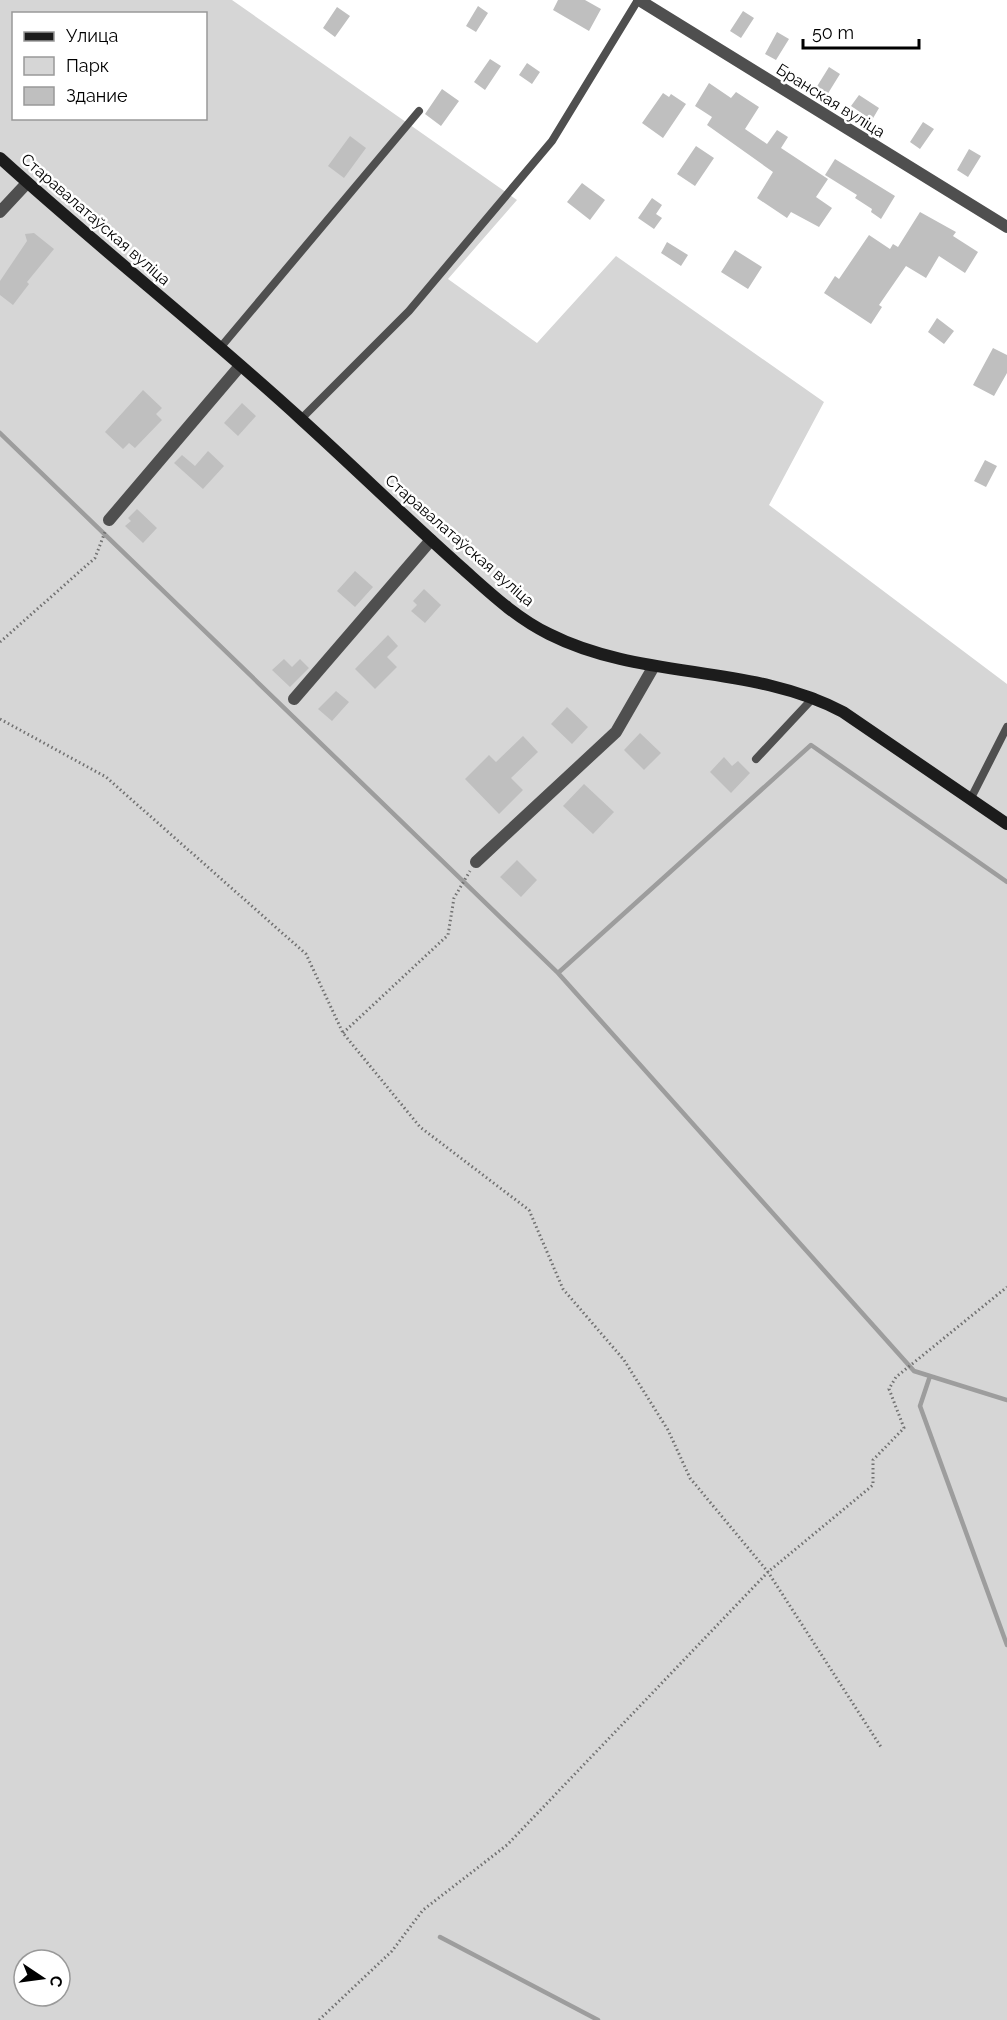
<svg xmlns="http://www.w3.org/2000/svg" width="1007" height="2020" font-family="Raleway,sans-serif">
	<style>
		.green { fill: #d6d6d6; fill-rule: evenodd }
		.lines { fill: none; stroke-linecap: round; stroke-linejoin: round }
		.stream { stroke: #9d9d9d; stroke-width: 4.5 }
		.building { fill: #bfbfbf }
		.path { stroke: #717171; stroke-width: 3; stroke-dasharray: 1.5 3; stroke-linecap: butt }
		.lane { stroke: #4f4f4f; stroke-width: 8 }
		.street { stroke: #4f4f4f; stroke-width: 12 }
		.secondary { stroke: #1c1c1c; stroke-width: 12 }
		.labels { text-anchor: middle; stroke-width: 5; stroke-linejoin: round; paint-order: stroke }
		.street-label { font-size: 16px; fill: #000; stroke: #fff }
	</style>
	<rect width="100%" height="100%" fill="#fff"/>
	<path class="green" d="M0 0H232L517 200 448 279 537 343 616 256 824 402 769 505 1007 684V2020H0ZM14 14H206V118H14ZM24 1960H60V1996H24Z"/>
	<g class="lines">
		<path class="stream" d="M0 433 558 973 914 1371 1007 1400
			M558 973 811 745 1007 882
			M930 1376 920 1406 1007 1645
			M440 1937 598 2020"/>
	</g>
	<path class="building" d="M558 0H585L601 9 589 31 553 10Z
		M478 6 488 13 476 32 466 26Z
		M337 7 350 16 335 37 323 28Z
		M743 11 754 18 741 38 730 31Z
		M777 32 789 39 776 60 765 54Z
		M490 59 501 66 485 90 474 82Z
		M527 63 540 72 532 84 519 75Z
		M829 67 840 74 827 95 816 88Z
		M709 83 731 98 736 92 759 107 745 129 767 144 777 130 788 137 781 148 828 179 816 197 832 208 819 227 791 212 787 218 757 198 773 172 707 125 712 117 695 106Z
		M442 89 459 101 441 126 425 114Z
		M663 93 669 97 671 94 686 104 663 138 642 123Z
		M859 95 879 108 872 120 851 106Z
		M923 122 934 129 920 149 910 142Z
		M350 136 366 148 344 178 328 166Z
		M696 146 714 158 695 186 677 174Z
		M969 149 981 156 968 177 957 170Z
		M835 159 895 196 881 219 871 212 872 209 855 198 857 195 825 175Z
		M582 183 605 200 590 220 567 202Z
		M652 198 662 205 656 214 662 218 654 229 638 218Z
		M920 212 956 232 953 236 978 252 965 273 939 256 926 278 906 266 879 305 882 307 871 324 824 293 835 276 839 279 869 235 890 249 893 244 898 247Z
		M34 233 54 249 27 282 29 284 13 305 0 295V281L27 241 25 234Z
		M667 242 688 255 681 266 661 253Z
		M735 250 762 267 748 289 721 272Z
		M937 318 954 331 944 344 928 332Z
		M993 348 1007 355V373L994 396 973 385Z
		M143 390 162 408 156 414 162 420 135 448 129 443 123 449 105 432Z
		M242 403 256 416 238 436 224 423Z
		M208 451 224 466 203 489 174 463 182 455 195 466Z
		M985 460 997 466 986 487 974 481Z
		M137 509 157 528 143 543 125 526 131 521 128 518Z
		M355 571 373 587 355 607 337 591Z
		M424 589 441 605 425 623 411 611 417 605 413 601Z
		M388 635 398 646 387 657 397 667 375 689 355 669Z
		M284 659 292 667 300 659 309 668 290 687 272 670Z
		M336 691 349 702 332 721 318 709Z
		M567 707 588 727 572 744 551 724Z
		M640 733 661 753 644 770 624 750Z
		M523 736 538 752 511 778 523 790 499 814 465 779 489 755 496 762Z
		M724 757 732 766 738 761 750 773 731 793 710 772Z
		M584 784 614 812 593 834 563 806Z
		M517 860 537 880 521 897 500 877Z"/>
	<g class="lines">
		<path class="path" d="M0 642 95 558 105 532
			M0 719 106 777 306 954 343 1033 420 1127 529 1210 563 1289 624 1360 668 1430 690 1478 768 1572 881 1747
			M343 1033 448 935 454 898 470 871
			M319 2020 392 1951 423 1910 507 1845 768 1572 873 1485V1460L904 1428 889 1389 896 1377 1007 1287"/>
		<path class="lane" d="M220 348 419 111
			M301 419 409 311 552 141 638 0
			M756 759 814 697
			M970 800 1007 727"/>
		<path class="street" d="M639 0 1007 227
			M0 212 27 183
			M109 520 240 366
			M294 699 431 540
			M476 862 616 732 654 666"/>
		<path class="secondary" d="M0 158C99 248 204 330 302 420 356 469 408 520 462 568 489 592 516 618 549 634 642 681 751 663 843 712L1007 824"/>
	</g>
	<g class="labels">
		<g class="street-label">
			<text transform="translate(831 100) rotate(32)" y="6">Бранская вуліца</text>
			<text transform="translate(96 219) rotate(41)" y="6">Старавалатаўская вуліца</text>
			<text transform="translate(460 540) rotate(41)" y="6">Старавалатаўская вуліца</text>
		</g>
	</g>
	<rect x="12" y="12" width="195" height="108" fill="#ffffff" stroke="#999999" stroke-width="1.5"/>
	<rect x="24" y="32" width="30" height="9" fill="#1c1c1c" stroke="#999999" stroke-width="1.5"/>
	<text x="66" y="42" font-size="18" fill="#000000">Улица</text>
	<rect x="24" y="57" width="30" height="18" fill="#d6d6d6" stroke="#999999" stroke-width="1.5"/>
	<text x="66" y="72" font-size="18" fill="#000000">Парк</text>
	<rect x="24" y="87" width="30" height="18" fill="#bfbfbf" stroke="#999999" stroke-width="1.5"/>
	<text x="66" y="102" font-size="18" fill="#000000">Здание</text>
	<g transform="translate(42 1978) rotate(103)"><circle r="28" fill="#ffffff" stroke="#999999" stroke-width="1.5"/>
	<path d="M0-4.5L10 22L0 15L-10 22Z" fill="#000000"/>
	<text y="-9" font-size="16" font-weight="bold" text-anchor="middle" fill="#000000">С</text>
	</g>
	<path d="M803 39v9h116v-9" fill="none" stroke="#000000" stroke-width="3"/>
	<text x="812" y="39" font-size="18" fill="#000000" stroke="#ffffff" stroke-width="4.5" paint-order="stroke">50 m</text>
</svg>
